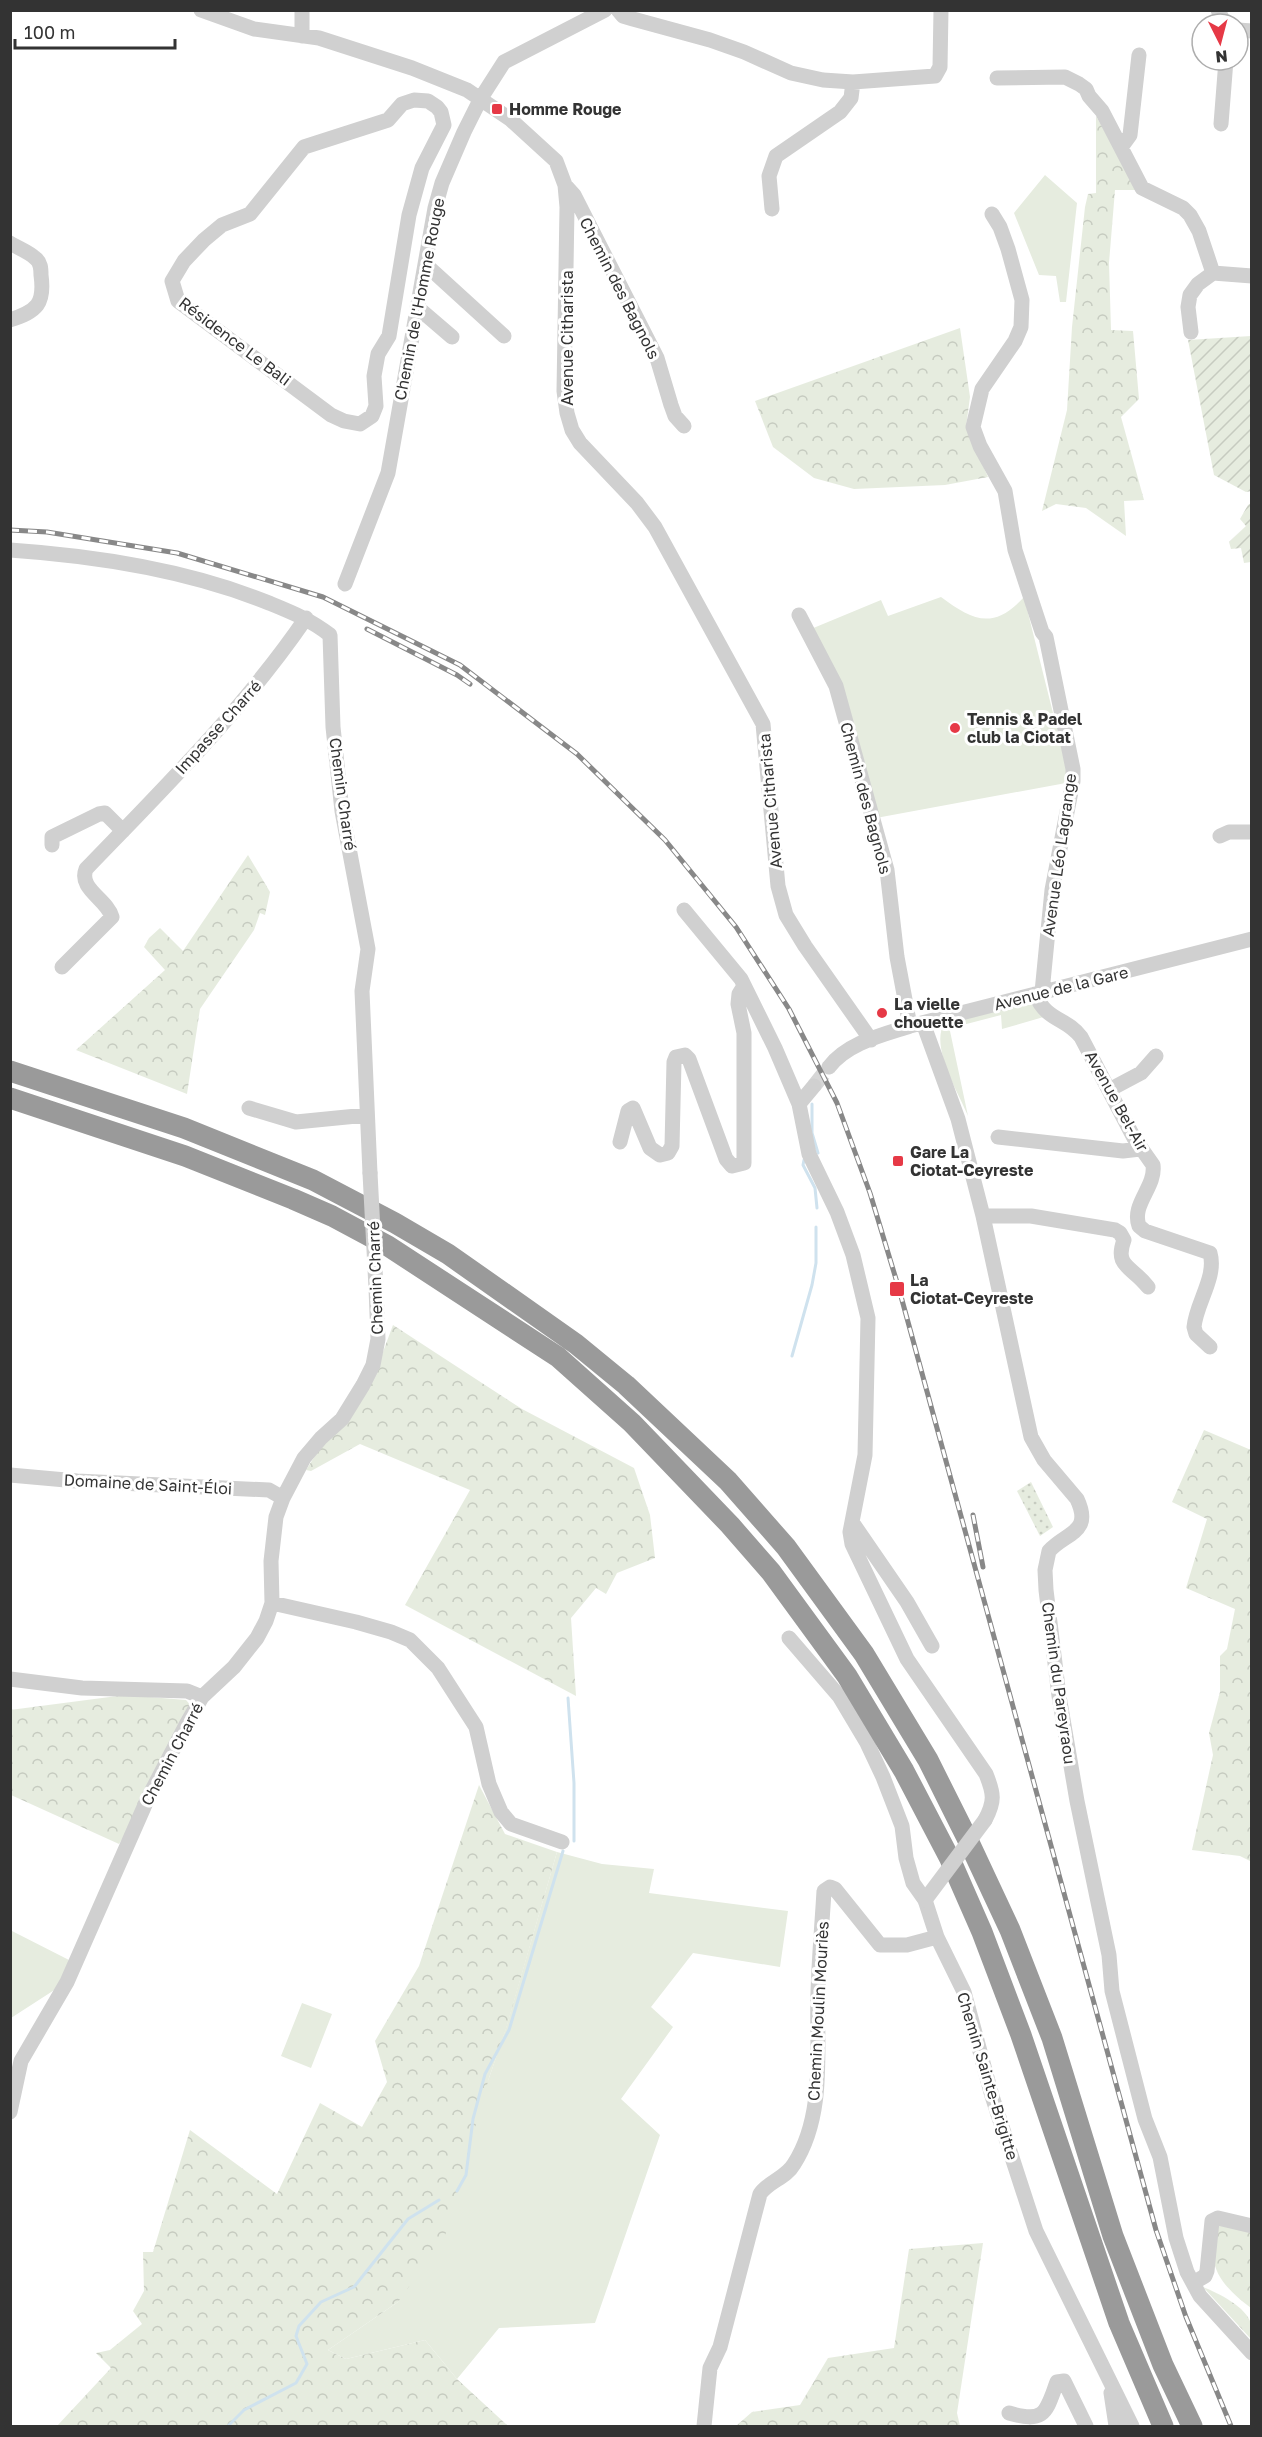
<svg xmlns="http://www.w3.org/2000/svg" width="1262" height="2437" font-family="'Golos Text',sans-serif">
	<style>
		.grass { fill: #e6ecdf }
		.forest { fill: url(#forest-crowns) }
		.park { fill: url(#park-dots) }
		.garden { fill: url(#garden-furrows) }
		.lines { fill: none; stroke-linecap: round; stroke-linejoin: round }
		.stream { stroke: #cfe2ee; stroke-width: 3 }
		.minor-tunnel { stroke: #d6d6d6; stroke-width: 15; stroke-dasharray: 15 8; stroke-linecap: butt }
		.minor { stroke: #d0d0d0; stroke-width: 15 }
		.highway { stroke: #9a9a9a; stroke-width: 21 }
		.rail-casing { stroke: #888; stroke-width: 5 }
		.rail { stroke: #fff; stroke-width: 3; stroke-dasharray: 9; stroke-linecap: butt }
		.minor-bridge { stroke: #d0d0d0; stroke-width: 15 }
		.poi-dot { fill: #e63946; stroke: #fff; stroke-width: 2 }
		.labels { text-anchor: middle; stroke-width: 6; stroke-linejoin: round; paint-order: stroke }
		.poi-label { font-size: 16px; font-weight: bold; fill: #333; stroke: #fff; text-anchor: start }
		.street-label { font-size: 16px; fill: #333; stroke: #fff }
	</style>
	<defs>
		<pattern id="forest-crowns" width="20" height="18" patternUnits="userSpaceOnUse" patternTransform="scale(1.5)"><rect width="20" height="18" fill="#e6ecdf"/><path d="M2 6a3 3 0 1 1 6 0M12 15a3 3 0 1 1 6 0" fill="none" stroke="#c6cbc0"/></pattern>
		<pattern id="park-dots" width="8" height="8" patternUnits="userSpaceOnUse" patternTransform="scale(1.5)"><rect width="8" height="8" fill="#e6ecdf"/><path d="M2 2h.1M6 6h.1" fill="none" stroke="#c6cbc0" stroke-width="1.8" stroke-linecap="round"/></pattern>
		<pattern id="garden-furrows" width="10" height="10" patternUnits="userSpaceOnUse" patternTransform="scale(1.5)"><rect width="10" height="10" fill="#e6ecdf"/><path d="M-1 1l2-2M0 10L10 0M9 11l2-2" fill="none" stroke="#c6cbc0"/></pattern>
	</defs>
	<rect width="100%" height="100%" fill="#fff"/>
	<path class="grass" d="M1045 175 1077 203 1066 302H1060L1056 276 1039 275 1014 213Z
		M941 597C972 620 993 631 1024 597L1066 765V783L876 818 811 629 881 600 888 616Z
		M1020 1002 1031 1004 1047 1016 1002 1029 1001 1015 955 1027 950 1031 968 1116C958 1092 929 1045 945 1022Z
		M557 1852 602 1864 654 1869 649 1893 788 1911 780 1967 693 1953 651 2007 673 2027 621 2099 660 2135 595 2323 499 2328 457 2379 425 2340 346 2359 328 2350 398 2302 489 2078 506 2028Z
		M10 1930 69 1960 59 1987 11 2018Z
		M302 2003 332 2014 311 2068 281 2056Z"/>
	<path class="forest" d="M1096 116 1138 190H1115L1109 263 1111 330 1133 331 1139 399 1121 417 1144 500 1124 501 1126 536 1086 508 1056 504 1042 511 1067 410 1072 327 1085 207 1088 194 1096 193Z
		M960 328 970 397 966 427 988 477 945 485 854 489 814 478 773 447 755 401Z
		M248 855 270 892 265 915 260 913 254 930 200 1009 187 1094 76 1050 165 970 144 947 149 938 160 928 183 951Z
		M393 1325 522 1409 634 1468 650 1515 655 1558 617 1573 606 1594 596 1588 571 1618 576 1696 405 1605 470 1490 360 1444 311 1471 306 1470 320 1448 371 1384Z
		M1204 1430 1251 1450V1865L1250 1861 1240 1856 1192 1850 1213 1755 1209 1733 1220 1692V1656L1227 1649 1235 1609 1186 1588 1207 1519 1172 1502Z
		M125 1695 186 1700 193 1708 138 1814 119 1844 11 1795 10 1710Z
		M479 1785 505 1834 557 1852 506 2029 489 2078 445 2236 398 2302 328 2350 346 2359 425 2340 457 2379 508 2426H57L111 2368 96 2353 110 2350 142 2324 133 2311 144 2291 143 2252H153L190 2130 277 2194 320 2103 362 2127 387 2082 375 2041 419 1966Z
		M1215 2224 1251 2228V2308C1234 2295 1216 2280 1213 2257 1211 2247 1214 2234 1215 2224Z
		M983 2243 957 2413 960 2426H736L752 2412 800 2405 828 2358 894 2348 909 2249Z
		M1203 2287C1218 2293 1247 2307 1251 2324 1253 2328 1251 2335 1251 2339Z"/>
	<path class="park" d="M1031 1482 1053 1527 1040 1536 1017 1491Z"/>
	<path class="garden" d="M1251 336 1252 491 1246 492 1214 475 1188 340Z
		M1251 503V562L1244 563 1241 548 1231 549 1229 542 1246 526 1240 519 1248 505Z"/>
	<g class="lines">
		<path class="stream" d="M1252 292V296
			M812 1104V1133L818 1153
			M804 1160 803 1165 815 1188 817 1208
			M792 1356 812 1285 816 1263V1227
			M568 1698 574 1783V1841
			M457 2191 466 2175 473 2119 485 2074 509 2030 563 1851
			M228 2426 244 2410 296 2383 307 2364 296 2336 299 2326 321 2302 354 2287 408 2219 439 2200"/>
		<path class="minor-tunnel" d="M814 1086 829 1067"/>
		<path class="minor" d="M201 10 254 29 319 38 412 68 467 90 510 119 556 161 565 185 567 207 564 391 567 413 572 430 580 443 637 503 655 527 763 724 778 886 786 915 805 946 871 1040
			M302 10V36
			M618 10 623 16 633 19 710 40 744 52 791 73 823 80 853 82 935 76 940 67 941 10
			M1218 10 1225 24
			M1238 30 1252 31
			M997 78 1065 77 1079 84 1086 89 1089 96 1102 111 1142 188 1183 208 1190 215 1199 231 1213 273
			M414 100 428 101 437 107 441 112 444 125 422 168 409 215 389 336 378 354 374 376 376 406 372 416 360 424 344 421 331 415 178 301 172 281 184 261 204 240 222 225 250 214 304 147 388 120 402 104Z
			M1221 124 1226 60
			M1122 146 1130 135 1139 55
			M565 185 574 195 657 358 671 405 675 416 684 426
			M772 209 769 176 776 156 840 112 851 98 853 82
			M992 214 1000 227 1008 249 1022 300 1021 327 1015 341 982 389 973 427 980 446 1005 491 1015 550 1042 632 1046 637 1073 769V781L1052 890 1042 992
			M10 243C18 248 29 252 35 258 41 262 41 269 41 275 45 304 37 311 10 320
			M425 264 504 336
			M417 307 452 337
			M1191 332 1188 307 1190 295 1198 284 1213 273 1252 276
			M10 550C98 556 188 570 269 603 291 612 311 620 330 635L333 727 342 811 368 949 362 991 370 1173
			M345 584 388 473 435 208 442 183 464 132 481 98 504 62 605 10
			M799 615 836 686 887 870 897 957 910 1026
			M1220 836 1229 832H1252
			M52 845V837L99 814 105 813 123 831
			M684 910 741 979 775 1048 799 1104
			M62 967 112 917C107 899 78 889 86 869 163 789 243 710 306 618
			M1035 994C1047 1022 1066 1017 1081 1037L1134 1138 1153 1165C1156 1187 1131 1204 1139 1226L1145 1231 1210 1253C1217 1277 1196 1303 1194 1327L1196 1334 1210 1347
			M923 1023 958 1119 983 1216 1031 1437 1044 1460 1077 1499C1093 1533 1066 1532 1049 1551L1045 1570 1046 1590 1059 1696 1077 1801 1109 1955 1112 1991 1145 2119 1160 2157 1176 2238 1187 2272 1200 2296 1252 2353
			M829 1067C847 1043 882 1035 910 1026L1252 939
			M814 1086 799 1104 809 1154 837 1212 853 1255 868 1318 865 1455 850 1532 852 1544 907 1659 986 1774C994 1794 995 1801 985 1820
			M1109 1090 1141 1073 1156 1056
			M249 1108 296 1122 367 1115
			M998 1137 1123 1151 1140 1149
			M620 1142 628 1111 633 1108 650 1148 660 1155 668 1153 672 1146 674 1062 676 1057 685 1055 689 1059 726 1159 732 1166 744 1163V1033L738 1004 739 994 744 986
			M983 1216H1031L1115 1230 1120 1233 1124 1240C1114 1267 1132 1266 1148 1287
			M10 1475 77 1481 269 1490 283 1498
			M852 1522 907 1602 932 1646
			M272 1603 356 1622 391 1632 410 1640 438 1668 476 1727 489 1784 501 1812 511 1824 562 1842
			M789 1638 839 1696 867 1743 883 1777 902 1826 906 1858 913 1883 925 1900 937 1937 964 1992 992 2096 1036 2231 1132 2426
			M10 1679 82 1688 187 1691 202 1697
			M10 2112 21 2061 67 1982 148 1798 187 1723 202 1697 234 1667 257 1638 266 1621 272 1603 271 1561 276 1517 283 1498 304 1458 321 1438 342 1419 363 1385 373 1365 378 1339 376 1288
			M1193 2283 1205 2276 1207 2271 1212 2221 1218 2218 1252 2226
			M1111 2393 1116 2426
			M1009 2413C1046 2424 1046 2411 1057 2382L1064 2381 1086 2426
			M704 2426 710 2368 720 2347 760 2194C769 2181 786 2178 794 2164 826 2114 816 2048 818 1992 819 1958 822 1925 824 1891L830 1887 835 1889 880 1945H907L937 1937"/>
		<path class="highway" d="M10 1071 184 1128 313 1180 395 1223 448 1254 576 1344 626 1385 728 1481 786 1547 864 1654 928 1760 966 1836 1010 1930 1052 2038 1113 2236 1163 2365 1192 2426
			M10 1098 185 1156 293 1199 332 1216 388 1246 558 1357 632 1423 730 1525 771 1572 847 1676 904 1771 950 1859 982 1932 1021 2035 1119 2323 1163 2426"/>
		<g class="rail-casing">
			<path id="rail" d="M10 530 47 532 177 553 323 597 460 665 577 754 665 840 736 927 789 1009 837 1103 870 1193 899 1289 1156 2230 1186 2317 1231 2426
				M367 629 457 675 470 684
				M973 1515 983 1567"/>
		</g>
		<use href="#rail" class="rail"/>
		<path class="minor-bridge" d="M370 1173 376 1288
			M925 1900 985 1820"/>
	</g>
	<g class="poi-dot">
		<rect x="491" y="103" width="12" height="12" rx="3"/>
		<circle cx="955" cy="728" r="6"/>
		<circle cx="882" cy="1013" r="6"/>
		<rect x="892" y="1155" width="12" height="12" rx="3"/>
		<rect x="889" y="1281" width="16" height="16" rx="3"/>
	</g>
	<g class="labels">
		<g class="poi-label">
			<text x="509" y="115">Homme Rouge</text>
			<text x="967" y="725">Tennis &amp; Padel<tspan x="967" dy="18">club la Ciotat</tspan></text>
			<text x="894" y="1010">La vielle<tspan x="894" dy="18">chouette</tspan></text>
			<text x="910" y="1158">Gare La<tspan x="910" dy="18">Ciotat-Ceyreste</tspan></text>
			<text x="910" y="1286">La<tspan x="910" dy="18">Ciotat-Ceyreste</tspan></text>
		</g>
		<g class="street-label">
			<text transform="translate(620 288) rotate(63)" y="6">Chemin des Bagnols</text>
			<text transform="translate(419 299) rotate(-79)" y="6">Chemin de l'Homme Rouge</text>
			<text transform="translate(567 338) rotate(-90)" y="6">Avenue Citharista</text>
			<text transform="translate(235 341) rotate(37)" y="6">Résidence Le Bali</text>
			<text transform="translate(218 727) rotate(-48)" y="6">Impasse Charré</text>
			<text transform="translate(343 794) rotate(82)" y="6">Chemin Charré</text>
			<text transform="translate(866 798) rotate(75)" y="6">Chemin des Bagnols</text>
			<text transform="translate(770 801) rotate(-95)" y="6">Avenue Citharista</text>
			<text transform="translate(1059 855) rotate(-82)" y="6">Avenue Léo Lagrange</text>
			<text transform="translate(1061 988) rotate(-14)" y="6">Avenue de la Gare</text>
			<text transform="translate(1117 1101) rotate(61)" y="6">Avenue Bel-Air</text>
			<text transform="translate(375 1278) rotate(-92)" y="6">Chemin Charré</text>
			<text transform="translate(148 1484) rotate(3)" y="6">Domaine de Saint-Éloi</text>
			<text transform="translate(1059 1683) rotate(82)" y="6">Chemin du Pareyraou</text>
			<text transform="translate(172 1754) rotate(-62)" y="6">Chemin Charré</text>
			<text transform="translate(818 2011) rotate(-87)" y="6">Chemin Moulin Mouriès</text>
			<text transform="translate(988 2076) rotate(73)" y="6">Chemin Sainte-Brigitte</text>
		</g>
	</g>
	<rect width="1262" height="2437" fill="none" stroke="#333333" stroke-width="24"/>
	<g transform="translate(1220 42) rotate(174)"><circle r="28" fill="#ffffff" stroke="#adadad" stroke-width="1.5"/>
	<path d="M0-4.5L10 22L0 15L-10 22Z" fill="#e63946"/>
	<text y="-9" font-size="16" font-weight="bold" text-anchor="middle" fill="#333333">N</text>
	</g>
	<path d="M15 39v9h160v-9" fill="none" stroke="#333333" stroke-width="3"/>
	<text x="24" y="39" font-size="18" fill="#333333" stroke="#ffffff" stroke-width="4.5" paint-order="stroke">100 m</text>
</svg>
